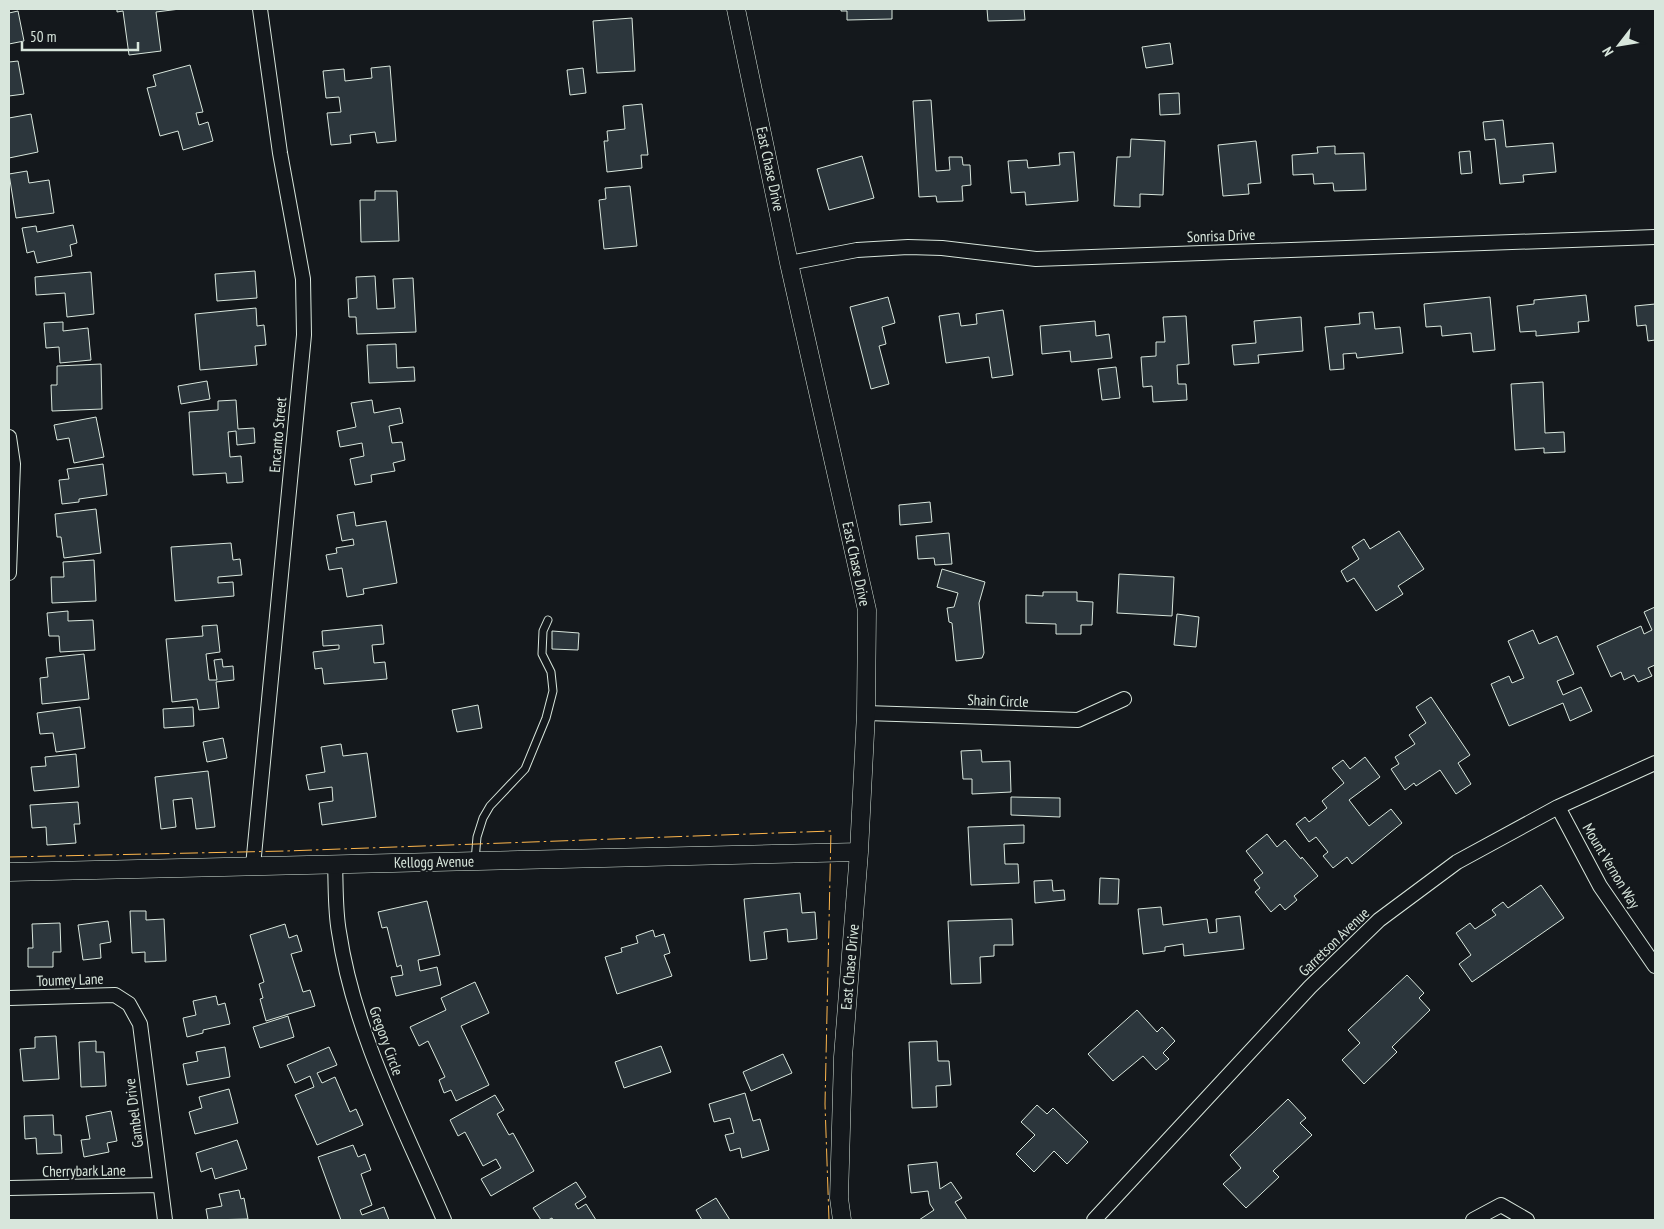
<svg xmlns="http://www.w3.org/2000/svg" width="1664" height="1229" font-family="'PT Sans Narrow',sans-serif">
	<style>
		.building { fill: #2c363c; stroke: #d8e6dc }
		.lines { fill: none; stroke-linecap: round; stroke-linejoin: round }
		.service-casing { stroke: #d8e6dc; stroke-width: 9 }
		.minor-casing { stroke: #d8e6dc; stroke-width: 16 }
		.tertiary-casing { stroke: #d8e6dc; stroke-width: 19 }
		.service { stroke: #14181c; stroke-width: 7 }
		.minor { stroke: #14181c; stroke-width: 14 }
		.tertiary { stroke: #14181c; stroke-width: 18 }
		.power { stroke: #ffb74d; stroke-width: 1; stroke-dasharray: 18 4 2.5 4; stroke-linecap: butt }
		.labels { text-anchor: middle; stroke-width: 4; stroke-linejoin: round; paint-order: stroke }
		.street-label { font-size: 15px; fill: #d8e6dc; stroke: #14181c }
	</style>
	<rect width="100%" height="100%" fill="#14181c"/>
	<path class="building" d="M117 9H180L156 12 161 51 129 55 123 11 117 12Z
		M841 9H892V19L847 20V11H841Z
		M987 9H1024L1025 20 988 21Z
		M18 11 24 41 9 44V13Z
		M632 18 635 71 597 73 593 21Z
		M1170 43 1173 64 1146 68 1142 47Z
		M18 61 24 94 9 96V62Z
		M190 65 203 112 196 113 199 125 208 122 213 141 183 150 178 131 160 136 147 88 156 86 153 75Z
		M390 66 396 141 377 143 375 132 350 135 351 143 331 145 327 113 341 112 339 97 326 98 323 71 344 69 345 81 372 78 371 68Z
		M583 68 586 93 570 95 567 70Z
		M1179 93 1180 114 1160 115 1159 94Z
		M931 100 936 171 950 170 949 157H962L963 165H970L971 185 962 186 963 201 937 202 936 196 919 197 913 101Z
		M642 104 648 155H641L642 168 607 172 604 141H608L607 131 625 129 623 106Z
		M31 114 38 152 9 158V118Z
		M1503 120 1506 147 1553 143 1556 172 1523 175 1524 182 1500 184 1495 139 1485 140 1483 122Z
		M1131 139 1165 141 1163 195 1140 194V207L1114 206 1117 157H1130Z
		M1256 141 1261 183 1248 184 1249 194 1223 196 1218 145Z
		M1335 146V154L1364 153 1366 190 1334 191 1333 183 1314 184 1313 174 1293 175 1292 155 1318 153 1317 147Z
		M1470 151 1472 173 1461 174 1459 152Z
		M1074 152 1078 201 1026 205 1025 192 1011 193 1008 161 1027 160 1028 168 1060 165 1059 153Z
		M862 156 874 198 829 210 817 169Z
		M27 171 29 183 49 180 54 213 16 218 9 174Z
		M630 186 637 246 604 249 599 200 606 199 605 188Z
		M375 191H397L399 241 361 242 360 200H375Z
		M73 225 77 243 70 245 72 256 37 263 34 251 27 253 22 228 36 226 37 232Z
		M255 271 257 298 217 301 215 274Z
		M91 272 94 314 67 317 65 293 36 295 35 277Z
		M375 276 377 309 395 308 393 279 413 278 416 332 357 334 356 317H349L348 299 357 298 356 277Z
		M1586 295 1589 321 1578 322 1579 332 1536 336V331L1520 332 1517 306 1534 304V300Z
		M888 297 895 323 882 327 886 344 879 346 889 384 871 389 850 307Z
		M1490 297 1495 350 1473 352 1471 333 1442 336 1441 326 1426 327 1424 304Z
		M1655 304V340L1648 341 1646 325 1637 326 1635 306Z
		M256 308 257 326 264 325 266 345 255 346 257 365 200 370 195 314Z
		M1003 310 1013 375 992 378 989 357 946 363 939 316 959 313 961 326 977 324 976 314Z
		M1373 312 1375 329 1400 327 1403 353 1357 358 1356 353 1343 354 1344 369 1330 370 1325 327 1360 324 1359 313Z
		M1186 316 1189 364 1177 365 1178 384H1186L1187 400 1153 402 1152 386 1143 387 1141 357 1156 356V342H1165L1163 317Z
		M1301 317 1303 351 1258 355 1259 363 1234 365 1232 345 1256 343 1254 321Z
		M1095 321 1096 336 1109 334 1112 358 1071 362 1070 351 1042 354 1040 326Z
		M63 322V331L88 328 91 360 60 363 59 347 46 348 44 323Z
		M396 344 397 368 414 367 415 381 369 383 367 345Z
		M101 364 102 409 52 411 51 385H57V366Z
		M1116 367 1120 398 1102 400 1098 369Z
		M207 381 210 399 181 404 178 386Z
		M1543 382 1545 433 1564 432 1565 452 1544 453V448L1515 450 1511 384Z
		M236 400 238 429 254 428 255 443 237 445 236 431 228 432 230 457 241 456 243 482 227 483 226 473 193 475 189 412 218 410V401Z
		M372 400 374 413 400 408 403 423 389 426 392 443 402 442 405 460 393 463 395 471 371 475 372 482 355 485 350 459 364 456 362 443 340 447 337 431 356 427 351 403Z
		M96 417 104 457 74 463 69 438 57 440 54 425Z
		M103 464 107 495 79 499V502L62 504 59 480 69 479 67 469Z
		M930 502 932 522 900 525 899 505Z
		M96 509 101 553 64 558 61 537H57L55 514Z
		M354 512 356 526 386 521 397 583 363 589 364 594 347 597 342 568 329 570 326 555 337 553 336 548 354 545 353 539 342 541 337 515Z
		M1399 531 1424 569 1398 586 1403 594 1376 611 1354 578 1347 582 1341 571 1359 559 1352 547 1364 539 1370 549Z
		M949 533 952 564 935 565 934 558 918 559 916 536Z
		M231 543 233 560 240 559 242 575 218 577V583L233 582 234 596 175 601 171 547Z
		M94 560 96 601 52 603 51 577H64L63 562Z
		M942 569 985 582 979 603 984 653 982 658 956 661 952 623 949 622 947 608 954 607 958 593 937 587Z
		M1119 574 1174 577 1172 616 1117 613Z
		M1043 592H1077V601L1093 602 1092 625H1081V634H1056V624L1026 623V595L1043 596Z
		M1655 607V665L1648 668 1652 676 1638 682 1634 675 1624 680 1621 672 1611 677 1597 646 1641 626 1644 634 1652 630 1644 612Z
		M68 611V621L93 620 95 650 60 652 59 636H49L47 613Z
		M1177 614 1199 617 1196 647 1174 645Z
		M217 625 220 652 206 654 209 680H217L214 660 222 659 223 667 233 666 234 680 216 682 219 708 199 710 197 699 172 702 166 639 203 636 202 626Z
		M382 625 384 644 372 645 374 663 385 662 387 679 324 684 322 668 315 669 313 652 339 649V645L323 646 322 631Z
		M1533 630 1539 644 1557 636 1574 674 1557 681 1563 695 1581 687 1592 711 1570 721 1563 703 1509 726 1491 684 1509 676 1512 683 1524 678 1508 641Z
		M552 631 579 633 578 650 552 649Z
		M84 654 89 699 42 704 40 678 48 677 46 658Z
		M1431 697 1470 755 1458 763 1471 784 1456 794 1440 770 1416 786 1414 783 1405 790 1391 769 1399 764 1395 757 1415 744 1409 735 1426 723 1416 707Z
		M478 705 482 728 457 732 452 710Z
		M80 707 85 748 56 752 53 733 40 734 37 713Z
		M193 707 194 726 164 728 163 709Z
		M223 738 227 758 207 762 203 742Z
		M341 744 343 756 367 753 376 817 322 825 319 803 333 801 332 787 309 790 306 775 325 772 321 747Z
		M981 750 982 762 1010 761 1011 792 972 794V779H963L961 751Z
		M76 754 79 787 34 791 31 767 46 766 45 757Z
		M1365 757 1380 777 1349 800 1369 826 1391 809 1402 823 1352 864 1347 857 1333 868 1323 856 1328 852 1316 837 1309 842 1296 824 1305 817 1309 822 1327 808 1322 801 1344 783 1332 768 1343 760 1350 769Z
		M208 771 215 827 196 829 192 798 173 800 176 827 161 829 155 777Z
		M1011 797 1060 798V817L1011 815Z
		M78 802 80 824H74L76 843 47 845 46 827 32 828 30 805Z
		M1024 825V843L1004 844 1005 864H1018L1019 883 971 885 968 827Z
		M1267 834 1277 847 1285 840 1301 859 1302 857 1318 876 1294 896 1297 900 1285 910 1280 904 1271 912 1255 892 1260 888 1254 880 1263 873 1246 851Z
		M1100 878 1119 879 1118 904H1099Z
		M1052 880 1053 891 1064 890 1065 900 1035 903 1034 881Z
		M1541 885 1564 918 1472 982 1459 964 1471 955 1456 933 1470 923 1475 929 1496 915 1492 910 1503 902 1508 908Z
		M800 893 802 913 815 912 817 939 788 942 787 929 764 932 767 959 750 961 744 899Z
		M427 901 440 955 418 960 420 971 437 967 441 985 396 996 391 977 403 975 401 965 397 967 387 927 382 928 378 912Z
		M1161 907 1163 925 1207 919 1209 933 1217 932 1216 919 1240 916 1244 949 1184 956 1183 944 1165 947V951L1143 954 1138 909Z
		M130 911H146V920L164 919 166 961 145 962V952L132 953Z
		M1012 919 1013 945H994V956L980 957 981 983 951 984 948 921Z
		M108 921 111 942 100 944 101 958 83 960 78 925Z
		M60 923 61 952H53V967H28V948H33L32 924Z
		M285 924 289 938 297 935 302 951 291 954 303 992 310 990 315 1006 266 1021 260 999 263 998 259 984 264 982 250 935Z
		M653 930 655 937 664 934 670 953 664 955 672 976 617 994 605 957 622 952 621 948 638 943 636 936Z
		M1407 975 1424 993 1419 998 1430 1010 1392 1047 1397 1052 1364 1084 1342 1060 1360 1043 1348 1030Z
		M475 982 489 1013 461 1026 489 1085 456 1101 451 1090 444 1093 439 1080 445 1077 428 1041 419 1046 410 1027 446 1010 441 998Z
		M216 996 218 1005 225 1003 230 1024 203 1030V1033L187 1037 183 1018 196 1015 193 1001Z
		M1137 1010 1157 1032 1162 1027 1175 1041 1163 1053 1169 1059 1156 1070 1143 1056 1113 1081 1088 1054Z
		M288 1016 294 1037 260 1048 253 1027Z
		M56 1036 59 1079 23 1081 20 1049 35 1048V1037Z
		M96 1041V1052H104L106 1086 81 1087 79 1042Z
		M937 1041 938 1061H949L951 1085 936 1086 937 1107 912 1108 909 1042Z
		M661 1046 671 1072 624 1088 615 1062Z
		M225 1047 230 1077 187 1085 183 1064 198 1061 196 1052Z
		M329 1047 337 1065 317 1073 322 1083 335 1077 350 1112 356 1109 363 1125 317 1145 295 1095 314 1087 310 1076 295 1083 287 1065Z
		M783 1054 792 1073 751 1091 743 1072Z
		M229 1089 238 1123 195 1134 189 1112 202 1108 199 1097Z
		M745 1093 753 1121 760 1119 769 1150 742 1158 740 1148 730 1151 725 1135 734 1133 730 1118 714 1122 709 1104Z
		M495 1095 504 1110 497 1114 509 1135 513 1133 534 1171 491 1196 481 1179 501 1168 496 1159 483 1166 465 1132 458 1136 450 1120Z
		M1288 1099 1306 1118 1300 1123 1312 1135 1273 1171 1279 1177 1246 1208 1223 1184 1241 1168 1230 1155Z
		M1037 1105 1047 1114 1053 1108 1088 1142 1067 1164 1054 1151 1034 1172 1016 1154 1035 1135 1021 1122Z
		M111 1111 117 1141 107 1143 109 1152 84 1157 81 1140 90 1139 86 1116Z
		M53 1115 54 1135H61L62 1153 37 1154 36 1138 25 1139 24 1116Z
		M237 1140 247 1169 215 1179 212 1168 201 1172 196 1153Z
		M353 1145 358 1157 365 1154 371 1170 361 1174 372 1205 360 1210 362 1215 384 1207 389 1220H341L318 1157Z
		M937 1162 940 1189 951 1182 962 1198 955 1202 967 1220H919L934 1210 930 1204 928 1191 911 1193 908 1165Z
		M576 1182 586 1197 575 1204 578 1209 586 1204 596 1220H553L552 1218 548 1220H541L533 1208Z
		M239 1190 241 1199 244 1198 248 1219 208 1220 206 1209 222 1206 219 1194Z
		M716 1198 730 1220H702L696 1210Z"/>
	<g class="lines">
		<g class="service-casing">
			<path id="service" d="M475 861 477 837 483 818 490 806 525 769 546 718 553 691 551 672 542 654 543 631 548 620"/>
		</g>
		<g class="minor-casing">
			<path id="minor" d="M789 263 857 250 908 247 942 248 1036 259 1655 237
				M9 437 13 464 9 573
				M866 713 1078 720 1124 699
				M1558 807 1600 886 1655 966
				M335 864C336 887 335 910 339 932 354 1033 404 1127 444 1220
				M253 866 304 335 303 279 280 153 260 9
				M9 998 115 995 129 1004 140 1024 165 1220
				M9 1188 160 1185
				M1094 1220 1310 987 1379 920 1457 862 1558 807 1655 763
				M1473 1220 1501 1205 1527 1220"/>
		</g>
		<g class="tertiary-casing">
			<path id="tertiary" d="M736 9 789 263 867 610 866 713 859 852 843 1057 839 1198 842 1220
				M9 872 859 852"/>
		</g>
		<use href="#service" class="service"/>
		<use href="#minor" class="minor"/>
		<use href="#tertiary" class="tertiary"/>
		<path class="power" d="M9 857 286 851 831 831 825 1104 829 1220"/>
	</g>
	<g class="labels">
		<g class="street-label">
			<text transform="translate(770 169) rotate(78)" y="5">East Chase Drive</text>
			<text transform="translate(1221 236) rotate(-2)" y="5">Sonrisa Drive</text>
			<text transform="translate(278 435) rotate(-85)" y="5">Encanto Street</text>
			<text transform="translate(856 564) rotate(78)" y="5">East Chase Drive</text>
			<text transform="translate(998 701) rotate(2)" y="5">Shain Circle</text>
			<text transform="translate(434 862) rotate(-1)" y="5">Kellogg Avenue</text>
			<text transform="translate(1611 866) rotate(59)" y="5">Mount Vernon Way</text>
			<text transform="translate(1334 942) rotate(-44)" y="5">Garretson Avenue</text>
			<text transform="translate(850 967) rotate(-85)" y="5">East Chase Drive</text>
			<text transform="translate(70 980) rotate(-2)" y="5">Toumey Lane</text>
			<text transform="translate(386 1041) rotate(70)" y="5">Gregory Circle</text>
			<text transform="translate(134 1113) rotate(-97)" y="5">Gambel Drive</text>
			<text transform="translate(84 1171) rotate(-1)" y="5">Cherrybark Lane</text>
		</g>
	</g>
	<rect width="1664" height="1229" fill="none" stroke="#d8e6dc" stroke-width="20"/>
	<g transform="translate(1619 45) rotate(239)" stroke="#14181c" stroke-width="4" paint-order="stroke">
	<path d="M0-4L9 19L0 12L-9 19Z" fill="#d8e6dc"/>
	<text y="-8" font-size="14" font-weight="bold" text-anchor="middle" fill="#d8e6dc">N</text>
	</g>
	<path d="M22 42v8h116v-8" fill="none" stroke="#d8e6dc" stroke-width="2.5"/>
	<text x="30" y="42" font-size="15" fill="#d8e6dc" stroke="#14181c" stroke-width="4" paint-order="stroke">50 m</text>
</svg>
